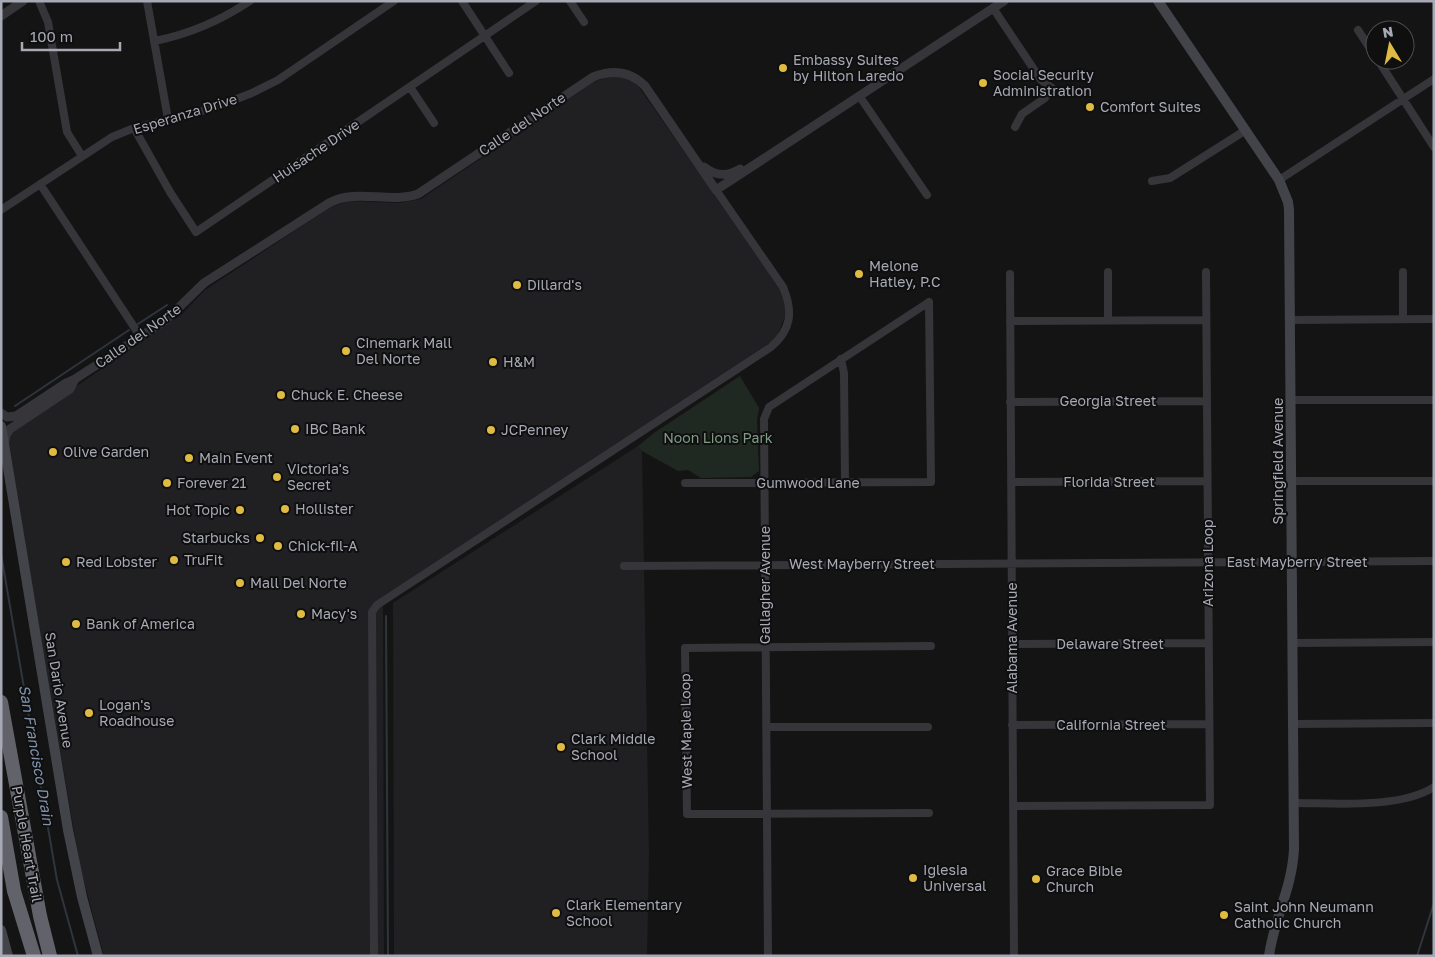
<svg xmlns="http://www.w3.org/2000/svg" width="1435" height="957" font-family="'Golos Text',sans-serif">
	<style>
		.built { fill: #202022 }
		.green { fill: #202822 }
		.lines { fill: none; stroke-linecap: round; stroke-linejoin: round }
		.stream { stroke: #2e353d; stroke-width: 2 }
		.minor { stroke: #35353a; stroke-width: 8 }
		.tertiary { stroke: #35353a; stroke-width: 9 }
		.secondary { stroke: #43444a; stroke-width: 10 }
		.motorway { stroke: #62636a; stroke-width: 14 }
		.poi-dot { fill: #e0bb41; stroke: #0f0f10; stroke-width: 2 }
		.labels { text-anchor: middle; stroke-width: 4; stroke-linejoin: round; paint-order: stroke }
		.poi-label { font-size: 14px; fill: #a7a9b4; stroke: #0f0f10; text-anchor: start }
		.street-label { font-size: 14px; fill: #a7a9b4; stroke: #0f0f10 }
		.park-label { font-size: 14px; fill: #809d85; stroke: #0f0f10 }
		.water-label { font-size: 15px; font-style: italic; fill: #8193ac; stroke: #0f0f10 }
	</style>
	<rect width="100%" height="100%" fill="#141415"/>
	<path class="built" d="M620 76 636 83 781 290 785 307V316L778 334 771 342 383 597 384 956H104L80 867 7 437 11 431 182 314 205 290 331 207 349 201 399 203 421 199 592 83 607 77Z
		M638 446 642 451 649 855 647 956H394L393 603Z"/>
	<path class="green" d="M740 376 759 408 757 420 759 471 751 477 701 478 688 470 678 471 642 451 638 446 654 433Z"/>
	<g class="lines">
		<path class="stream" d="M138 324 167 305
			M15 406 129 330
			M1 554 57 880 78 956
			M386 616 388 956
			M1417 956 1434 903"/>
		<path class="minor" d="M39 1 48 22 67 132 82 156
			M147 1 168 119
			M462 1 509 73
			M570 1 584 22
			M993 8 1041 80 1052 88 1045 98 1022 114 1015 127
			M1358 30 1375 56
			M155 41C190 34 220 21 250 1
			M1378 60 1434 147
			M410 87 434 123
			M860 97 927 195
			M134 128 170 192 196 232 536 1
			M1279 180 1434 79
			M1152 181 1170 178 1246 130
			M40 184 140 336
			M1 210 112 137 134 128 190 115 221 105 252 93 278 80 394 1
			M1108 272V320
			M1010 274 1014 956
			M1403 319V272
			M1290 320 1434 319
			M1010 321 1206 320
			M841 359 844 373 845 482
			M1291 400H1434
			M1010 402 1207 401
			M1292 481H1434
			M1011 482 1207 481
			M685 483 931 482 929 302
			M624 566 1434 561
			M1293 643 1434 642
			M1012 644 1208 643
			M1293 724 1434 723
			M1012 725 1209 724
			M766 727H928
			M1294 803C1334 803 1400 809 1434 787
			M1013 806 1210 805 1206 272
			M929 813 687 814 685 648 931 646
			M374 956 372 612 377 605 771 347C792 329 793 311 783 287L716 190
			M768 956 764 419 769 407 929 302"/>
		<path class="tertiary" d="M1 16 23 1
			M704 167C716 176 727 177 740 169
			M1 413 7 417 16 416 66 383 75 379 166 320 204 283 329 203C357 188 389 204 418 194L593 77C613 69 630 71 645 86L716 190 1004 1
			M5 441 6 435 10 429 70 389 75 379"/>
		<path class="secondary" d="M1158 1 1279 180 1288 202 1289 210 1294 849C1292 889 1274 918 1269 956
			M1 426 68 830 82 897 98 956
			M1 930 8 956"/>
		<path class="motorway" d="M1 702 40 916 50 956
			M1 817 14 891 34 956"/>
	</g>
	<g class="poi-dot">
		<circle cx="783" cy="68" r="5"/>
		<circle cx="983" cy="83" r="5"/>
		<circle cx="1090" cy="107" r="5"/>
		<circle cx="859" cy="274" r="5"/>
		<circle cx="517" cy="285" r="5"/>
		<circle cx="346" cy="351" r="5"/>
		<circle cx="493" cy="362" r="5"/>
		<circle cx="281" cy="395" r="5"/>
		<circle cx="295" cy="429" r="5"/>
		<circle cx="491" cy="430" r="5"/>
		<circle cx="53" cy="452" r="5"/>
		<circle cx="189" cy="458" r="5"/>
		<circle cx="277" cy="477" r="5"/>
		<circle cx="167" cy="483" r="5"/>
		<circle cx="285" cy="509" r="5"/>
		<circle cx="240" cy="510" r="5"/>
		<circle cx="260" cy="538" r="5"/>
		<circle cx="278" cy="546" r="5"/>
		<circle cx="174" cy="560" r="5"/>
		<circle cx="66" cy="562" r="5"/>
		<circle cx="240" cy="583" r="5"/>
		<circle cx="301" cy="614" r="5"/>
		<circle cx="76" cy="624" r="5"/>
		<circle cx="89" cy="713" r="5"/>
		<circle cx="561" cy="747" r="5"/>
		<circle cx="913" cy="878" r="5"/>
		<circle cx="1036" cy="879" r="5"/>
		<circle cx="556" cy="913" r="5"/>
		<circle cx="1224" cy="915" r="5"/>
	</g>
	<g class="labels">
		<g class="poi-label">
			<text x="793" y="65">Embassy Suites<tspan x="793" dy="16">by Hilton Laredo</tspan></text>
			<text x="993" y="80">Social Security<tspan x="993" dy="16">Administration</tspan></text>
			<text x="1100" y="112">Comfort Suites</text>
			<text x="869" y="271">Melone<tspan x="869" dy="16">Hatley, P.C</tspan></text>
			<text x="527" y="290">Dillard's</text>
			<text x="356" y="348">Cinemark Mall<tspan x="356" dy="16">Del Norte</tspan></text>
			<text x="503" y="367">H&amp;M</text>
			<text x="291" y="400">Chuck E. Cheese</text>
			<text x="305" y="434">IBC Bank</text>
			<text x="501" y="435">JCPenney</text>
			<text x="63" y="457">Olive Garden</text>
			<text x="199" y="463">Main Event</text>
			<text x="287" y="474">Victoria's<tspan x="287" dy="16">Secret</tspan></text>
			<text x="177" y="488">Forever 21</text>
			<text x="295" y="514">Hollister</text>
			<text x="230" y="515" text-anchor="end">Hot Topic</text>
			<text x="250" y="543" text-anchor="end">Starbucks</text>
			<text x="288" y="551">Chick-fil-A</text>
			<text x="184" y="565">TruFit</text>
			<text x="76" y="567">Red Lobster</text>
			<text x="250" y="588">Mall Del Norte</text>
			<text x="311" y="619">Macy's</text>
			<text x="86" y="629">Bank of America</text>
			<text x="99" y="710">Logan's<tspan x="99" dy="16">Roadhouse</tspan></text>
			<text x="571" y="744">Clark Middle<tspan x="571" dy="16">School</tspan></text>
			<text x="923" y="875">Iglesia<tspan x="923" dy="16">Universal</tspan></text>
			<text x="1046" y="876">Grace Bible<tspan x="1046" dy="16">Church</tspan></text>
			<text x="566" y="910">Clark Elementary<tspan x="566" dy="16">School</tspan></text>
			<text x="1234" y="912">Saint John Neumann<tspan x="1234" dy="16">Catholic Church</tspan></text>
		</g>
		<g class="street-label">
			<text transform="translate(185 114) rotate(-17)" y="5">Esperanza Drive</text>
			<text transform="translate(522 124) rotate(-34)" y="5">Calle del Norte</text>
			<text transform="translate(316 151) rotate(-34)" y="5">Huisache Drive</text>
			<text transform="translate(138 336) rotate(-35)" y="5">Calle del Norte</text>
			<text x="1108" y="406">Georgia Street</text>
			<text transform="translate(1278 461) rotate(-90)" y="5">Springfield Avenue</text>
			<text x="1109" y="487">Florida Street</text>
			<text x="808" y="488">Gumwood Lane</text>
			<text x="1297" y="567">East Mayberry Street</text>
			<text transform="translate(1208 563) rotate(-90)" y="5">Arizona Loop</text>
			<text x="862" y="569">West Mayberry Street</text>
			<text transform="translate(765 585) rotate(-90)" y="5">Gallagher Avenue</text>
			<text transform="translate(1012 638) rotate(-90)" y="5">Alabama Avenue</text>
			<text x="1110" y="649">Delaware Street</text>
			<text transform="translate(59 690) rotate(81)" y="5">San Dario Avenue</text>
			<text x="1111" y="730">California Street</text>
			<text transform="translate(686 731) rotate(-91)" y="5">West Maple Loop</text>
			<text transform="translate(27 844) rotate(80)" y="5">Purple Heart Trail</text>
		</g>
		<g class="park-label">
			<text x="718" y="443">Noon Lions Park</text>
		</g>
		<g class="water-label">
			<text transform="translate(36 755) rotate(80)" y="5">San Francisco Drain</text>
		</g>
	</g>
	<rect width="1435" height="957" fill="none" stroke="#a7a9b4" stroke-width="5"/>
	<g transform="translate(1390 45) rotate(350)"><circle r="24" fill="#0f0f10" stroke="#4c4d52"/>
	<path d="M0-4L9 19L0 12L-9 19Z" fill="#e0bb41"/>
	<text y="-8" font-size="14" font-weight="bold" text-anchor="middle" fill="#a7a9b4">N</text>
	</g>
	<path d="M22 42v8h98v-8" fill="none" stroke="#a7a9b4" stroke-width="2.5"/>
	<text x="30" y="42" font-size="15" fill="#a7a9b4" stroke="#0f0f10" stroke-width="4" paint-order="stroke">100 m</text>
</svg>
